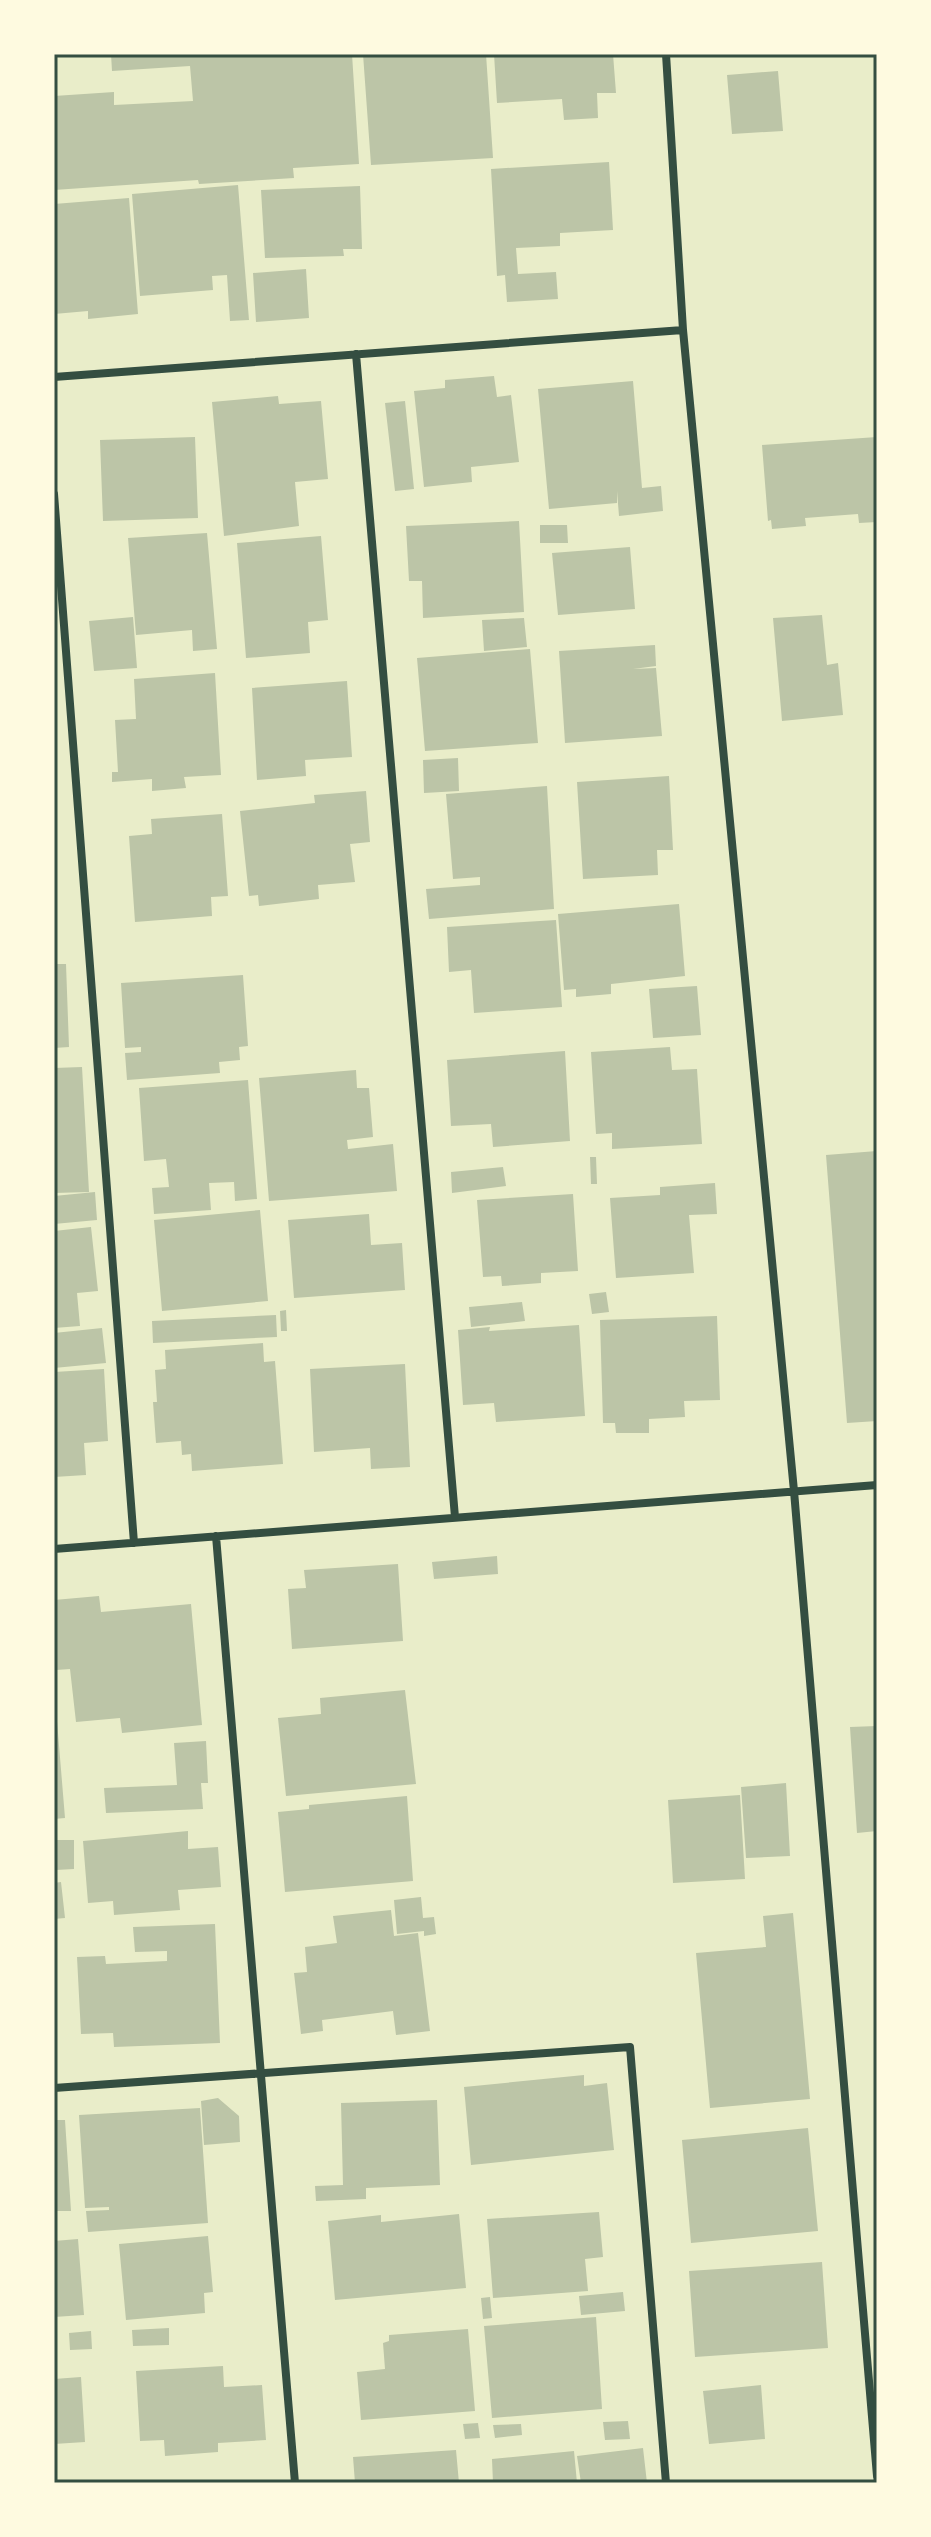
<svg xmlns="http://www.w3.org/2000/svg" width="931" height="2537" font-family="'Titillium Web',sans-serif">
	<style>
		.building { fill: #bcc5a7 }
		.lines { fill: none; stroke-linecap: round; stroke-linejoin: round }
		.minor { stroke: #344e41; stroke-width: 8 }
		.neatline { fill: none; stroke: #344e41; stroke-width: 3 }
	</style>
	<rect width="100%" height="100%" fill="#e9edc9"/>
	<path class="building" d="M111 54H352L359 164 293 168 294 178 199 184 198 180 54 190V96L114 92V105L193 101 190 66 112 71Z
		M363 54H486L493 158 371 165Z
		M494 54H613L616 93H597L598 118 564 120 562 99 497 103Z
		M778 71 783 131 732 134 727 75Z
		M609 162 613 230 560 233V246L516 248 518 274 556 272 558 299 507 302 505 275 497 276 491 169Z
		M238 185 249 320 230 321 227 275 212 276 213 290 140 296 132 194Z
		M360 186 362 249H343L344 256 265 258 261 190Z
		M129 198 138 314 88 319V311L54 314V204Z
		M306 269 309 318 256 322 253 273Z
		M494 376 497 397 511 395 519 462 471 467 472 482 424 487 414 391 445 388V380Z
		M633 381 642 488 661 486 663 511 619 516 617 491V503L549 509 538 389Z
		M278 396 279 404 321 401 328 479 295 482 299 526 224 536 212 402Z
		M405 401 414 489 395 491 385 403Z
		M195 437 198 518 103 521 100 440Z
		M877 437V522L859 523 858 514 805 518 806 526 772 529 771 520 768 521 762 445Z
		M519 521 524 612 423 618 422 581H409L406 526Z
		M540 525H567L568 543H540Z
		M207 533 217 649 193 651 192 630 136 635 128 538Z
		M321 536 328 620 308 622 310 653 246 658 237 543Z
		M630 547 635 609 558 615 552 553Z
		M822 615 827 665 838 663 843 715 782 721 773 618Z
		M133 617 137 668 94 671 89 621Z
		M524 618 527 647 484 651 482 620Z
		M655 645 656 666 633 669 656 668 662 736 565 743 559 651Z
		M530 649 538 743 425 751 417 658Z
		M215 673 221 775 184 777 186 788 152 791V779L112 782V772H118L115 720 136 719 134 679Z
		M347 681 352 757 305 760 306 776 257 780 252 688Z
		M458 758 459 791 424 793 423 760Z
		M669 776 673 850H657L658 875 583 879 577 782Z
		M547 786 554 909 429 919 426 889 480 885V877L453 879 446 794Z
		M366 791 370 842 350 844 355 882 318 885 319 899 259 906 258 895 249 896 240 811 315 803 314 795Z
		M222 814 228 896 211 897 212 916 135 922 129 836 152 834 151 819Z
		M679 904 685 976 611 984V994L576 997V989L564 990 558 914Z
		M556 920 562 1007 474 1013 471 970 449 972 447 927Z
		M54 964H66L69 1047 54 1048Z
		M243 975 248 1046 239 1047 240 1060 219 1062 220 1073 127 1080 125 1053 141 1052V1047L125 1048 121 983Z
		M697 986 701 1035 653 1038 649 989Z
		M670 1047 672 1070 697 1069 702 1144 612 1149V1133L596 1134 591 1052Z
		M565 1051 570 1141 493 1147 491 1124 451 1126 447 1060Z
		M82 1067 89 1192 54 1193V1068Z
		M356 1070 357 1088H369L373 1137 347 1140 348 1149 393 1144 397 1191 269 1201 259 1078Z
		M248 1080 257 1199 235 1201 234 1182 209 1183 211 1210 154 1214 152 1188 169 1187 166 1159 144 1161 139 1088Z
		M877 1151V1421L847 1423 826 1155Z
		M590 1157H596L597 1184H591Z
		M503 1167 506 1186 452 1193 451 1172Z
		M715 1183 717 1214 689 1215 694 1273 616 1278 610 1198 660 1195V1187Z
		M95 1192 97 1220 54 1224V1196Z
		M573 1194 578 1271 541 1273V1283L502 1286 501 1276 483 1277 477 1200Z
		M260 1210 268 1301 162 1311 154 1220Z
		M369 1214 371 1245 402 1243 405 1290 294 1298 288 1220Z
		M91 1227 98 1291 77 1293 80 1326 54 1328V1231Z
		M606 1292 609 1312 592 1314 589 1294Z
		M522 1302 525 1321 471 1327 469 1307Z
		M286 1310 287 1331H281L280 1311Z
		M276 1315 277 1337 153 1343 152 1321Z
		M717 1316 720 1400 684 1401 685 1417 649 1419V1433H616L615 1423H603L600 1320Z
		M579 1325 585 1416 496 1422 494 1403 463 1405 458 1330 490 1327 489 1331Z
		M102 1328 106 1363 54 1368V1333Z
		M263 1343 264 1362 275 1361 283 1464 192 1471 191 1454 182 1455 181 1441 156 1443 153 1402H157L155 1370 166 1369 165 1350Z
		M405 1364 410 1467 371 1469 370 1448 314 1452 310 1369Z
		M104 1369 108 1441 84 1443 86 1475 54 1477V1372Z
		M497 1556 498 1574 434 1579 432 1562Z
		M398 1564 403 1641 292 1649 288 1589 306 1588 304 1570Z
		M99 1596 101 1612 191 1604 202 1725 122 1733 120 1718 76 1722 70 1669 56 1670 54 1600Z
		M405 1690 416 1784 286 1796 278 1718 321 1714 320 1698Z
		M54 1709H56L65 1818 54 1819Z
		M877 1726V1831L857 1833 850 1727Z
		M206 1741 208 1783H201L203 1809 106 1813 104 1788 177 1785 174 1743Z
		M786 1783 790 1856 746 1858 741 1787Z
		M740 1795 745 1879 673 1883 668 1800Z
		M407 1796 413 1881 285 1892 278 1812 309 1809V1805Z
		M188 1831V1849L218 1847 221 1887 178 1890 180 1910 114 1915 113 1901 88 1903 83 1841Z
		M56 1840H74V1869L56 1870Z
		M61 1882 65 1918 54 1919V1883Z
		M421 1897 423 1918 434 1917 436 1934 424 1936V1931L397 1934 394 1900Z
		M391 1910 394 1936 418 1933 430 2031 396 2035 393 2011 322 2020 323 2031 301 2034 294 1973 307 1972 305 1947 337 1943 333 1916Z
		M793 1913 810 2099 710 2108 696 1953 766 1947 763 1916Z
		M215 1924 220 2043 114 2047 113 2033 81 2034 77 1957 105 1956 106 1964 167 1961V1951L135 1952 133 1927Z
		M584 2075V2086L607 2083 614 2150 471 2165 464 2087Z
		M218 2098 239 2116 240 2142 204 2145 201 2101Z
		M437 2100 440 2185 366 2188V2199L316 2201 315 2186 343 2185 341 2103Z
		M200 2108 208 2223 88 2232 86 2211 109 2210V2207L85 2208 79 2115Z
		M54 2120H65L71 2211H54Z
		M808 2128 818 2231 691 2243 682 2140Z
		M599 2212 603 2257 585 2259 588 2291 493 2298 487 2219Z
		M459 2214 466 2288 335 2300 328 2221 381 2215V2222Z
		M208 2236 213 2292 204 2293 205 2313 126 2320 119 2244Z
		M78 2239 84 2315 54 2317V2241Z
		M822 2262 828 2348 695 2357 689 2271Z
		M623 2292 625 2311 581 2315 579 2296Z
		M490 2297 492 2318 483 2319 481 2298Z
		M596 2317 602 2409 492 2418 484 2326Z
		M169 2328V2345L133 2346 132 2330Z
		M468 2329 475 2411 361 2420 357 2372 385 2369 383 2343 389 2341V2335Z
		M91 2331 92 2349 70 2350 69 2333Z
		M223 2366 224 2387 262 2385 266 2440 218 2443V2452L165 2456 164 2440 140 2441 136 2371Z
		M81 2377 85 2442 54 2444V2379Z
		M761 2385 765 2439 709 2444 703 2391Z
		M628 2421 630 2439 605 2440 603 2422Z
		M478 2423 480 2438 465 2439 463 2424Z
		M521 2424 522 2435 495 2438 493 2425Z
		M643 2448 647 2483H581L577 2456Z
		M456 2450 459 2483H355L353 2457Z
		M574 2451 577 2483H493L492 2459Z"/>
	<g class="lines">
		<path class="minor" d="M666 54 683 330 794 1491 877 2476
			M356 354 455 1517
			M54 377 683 330
			M54 494 134 1543
			M216 1536 295 2483
			M54 1549 877 1485
			M54 2088 630 2047 666 2483"/>
	</g>
	<rect width="931" height="2537" fill="none" stroke="#fefae0" stroke-width="112"/>
	<rect x="56" y="56" width="819" height="2425" class="neatline"/>
</svg>
